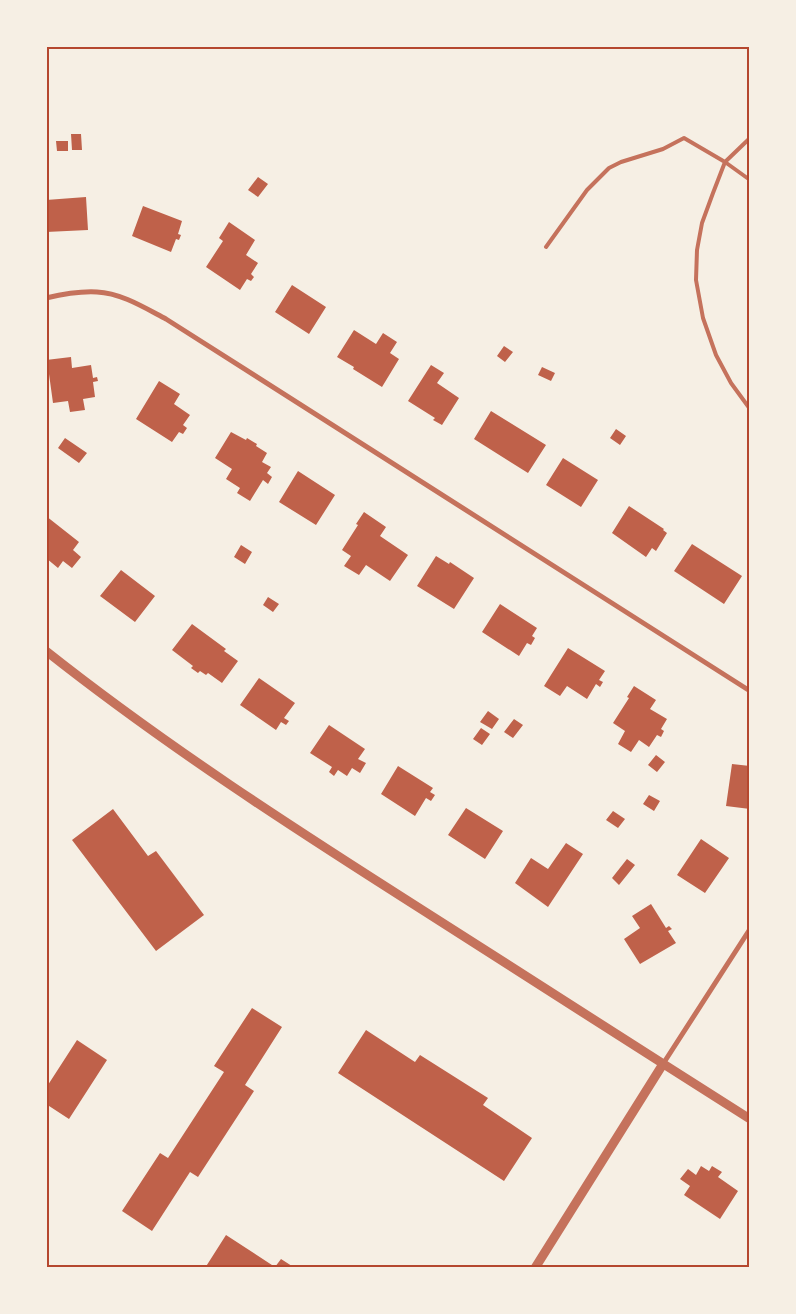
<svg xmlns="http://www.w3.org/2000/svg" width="796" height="1314" font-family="'Fira Sans',sans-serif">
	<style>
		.building { fill: #bf614a }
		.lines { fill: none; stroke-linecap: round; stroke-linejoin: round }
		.service { stroke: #c5725c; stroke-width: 4 }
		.minor { stroke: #c5725c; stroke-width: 5 }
		.tertiary { stroke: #c5725c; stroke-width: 9 }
		.neatline { fill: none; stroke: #b5482f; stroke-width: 2 }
	</style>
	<rect width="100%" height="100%" fill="#f6efe4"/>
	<path class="building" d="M71 134H81L82 150H72Z
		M56 141H68V151H57Z
		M258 177 268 184 258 197 248 190Z
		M86 197 88 230 46 232V200Z
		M143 206 182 221 178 234 181 235 179 240 176 239 171 252 132 236Z
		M229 222 255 240 246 255 258 263 251 274 254 277 251 281 247 279 240 290 206 267 223 241 219 238Z
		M292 285 326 307 309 334 275 312Z
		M354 330 376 344 383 333 397 342 390 353 399 359 382 387 353 369 354 367 337 357Z
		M504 346 513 352 505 362 497 356Z
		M71 357 72 368 91 365 93 378 97 377 98 381 93 382 95 397 83 399 85 410 70 412 68 401 53 403 49 374H47L46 369V360Z
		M431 365 444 373 437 383 459 398 442 425 433 420 435 418 408 401Z
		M542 367 555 373 551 381 538 375Z
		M159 381 180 394 174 404 190 415 183 425 187 428 183 434 179 432 172 442 136 419Z
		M491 411 546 445 528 473 474 439Z
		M616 429 626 436 620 445 610 438Z
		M231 432 246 440 247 438 257 444 256 446 267 453 262 462 271 467 267 473 272 477 268 484 263 480 250 501 237 493 240 488 226 479 232 469 215 458Z
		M65 438 87 453 79 463 58 448Z
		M563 458 598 480 581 507 546 485Z
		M298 471 335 495 316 525 279 502Z
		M629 506 664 529 663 530 667 533 656 551 652 548 646 557 612 533Z
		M364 512 386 527 380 536 408 555 390 581 366 565 359 575 344 566 351 556 342 550 358 525 356 524Z
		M46 516 79 542 73 550 81 557 72 568 63 561 58 568 46 558Z
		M692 544 742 576 724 604 674 571Z
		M241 545 252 552 245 564 234 557Z
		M436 556 449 564 450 562 474 578 454 609 417 586Z
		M121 570 155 596 135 622 100 596Z
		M268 597 279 604 273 612 263 605Z
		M500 604 537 628 532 636 535 638 531 645 527 643 519 656 482 632Z
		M192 624 226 649 224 651 238 661 222 683 208 673 206 675 200 671 198 673 191 668 193 666 172 650Z
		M568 648 605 671 599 680 603 682 600 687 596 684 587 699 567 686 560 696 544 686Z
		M259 678 295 703 284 718 289 721 286 725 281 722 276 730 240 705Z
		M634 686 656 700 650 709 667 719 661 729 664 731 661 737 657 735 649 747 639 740 631 752 618 744 625 731 613 723 629 698 627 697Z
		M488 711 499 719 492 729 480 722Z
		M514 719 523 725 513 738 504 732Z
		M329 725 365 749 358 759 366 763 360 773 352 768 347 776 338 770 334 776 329 772 332 767 310 753Z
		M481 728 490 734 482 745 473 739Z
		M656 755 665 762 657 772 648 765Z
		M732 764 750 766V809L726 806Z
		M398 766 433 788 430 792 435 795 431 801 426 798 415 816 381 794Z
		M649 795 660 801 654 811 643 804Z
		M466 808 503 831 485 859 448 835Z
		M113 809 148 856 156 851 204 915 156 951 72 840Z
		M613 811 625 819 618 828 606 820Z
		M701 839 729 858 705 893 677 875Z
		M566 843 583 854 548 907 515 883 531 858 548 869Z
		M627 859 635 865 619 885 612 878Z
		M651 904 666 928 669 926 672 929 668 931 676 943 640 964 624 939 640 928 632 916Z
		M252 1008 282 1027 245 1085 254 1091 198 1177 190 1172 152 1231 122 1211 160 1153 168 1158 224 1072 214 1066Z
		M366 1030 415 1062 420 1055 488 1098 483 1105 532 1138 504 1181 338 1073Z
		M77 1040 107 1060 69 1119 46 1104V1088Z
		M701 1166 709 1171 712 1166 722 1172 718 1177 738 1191 720 1219 684 1195 690 1186 680 1179 688 1169 696 1175Z
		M226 1235 275 1267 281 1259 295 1268H205Z"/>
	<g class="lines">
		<path class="service" d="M750 138 725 162 713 193 702 223 697 250 696 280 703 318 716 355 731 383 750 409
			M546 247 587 190 609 168 621 162 663 149 684 138 725 162 750 180"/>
		<path class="minor" d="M46 298C63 294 80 291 97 292 121 293 145 308 166 319L750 691
			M663 1064 750 929"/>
		<path class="tertiary" d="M46 651C166 746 295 829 424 911 532 980 641 1050 750 1119
			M535 1268 663 1064"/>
	</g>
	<rect width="796" height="1314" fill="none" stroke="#f6efe4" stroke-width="95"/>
	<rect x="48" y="48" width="700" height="1218" class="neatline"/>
</svg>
